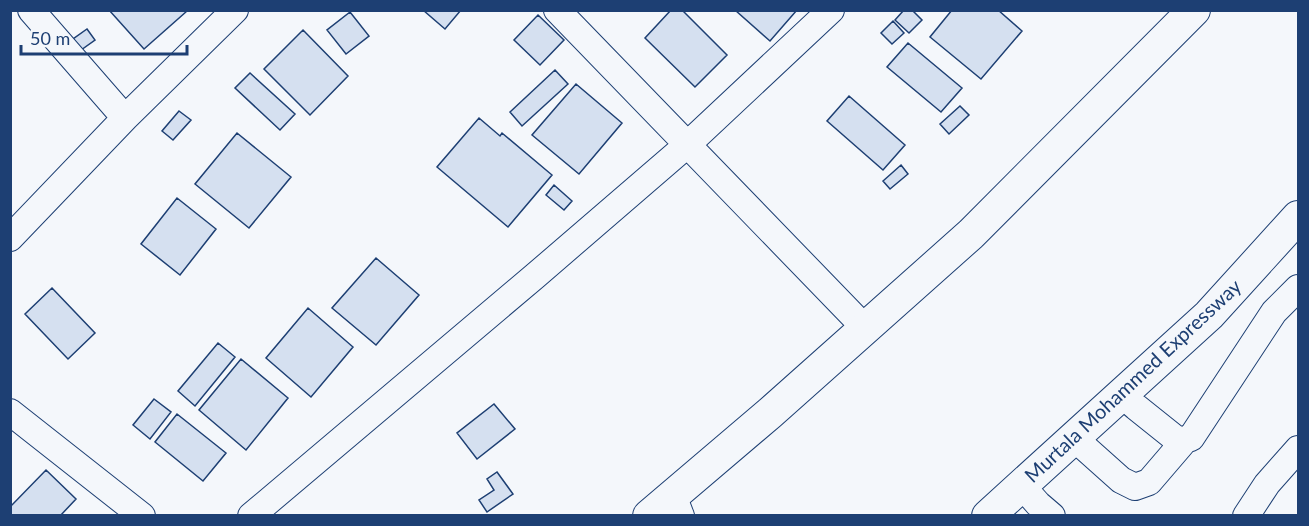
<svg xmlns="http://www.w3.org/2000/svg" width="1309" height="526" font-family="Lato,sans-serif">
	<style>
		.building { fill: #d5e0f0; stroke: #1d3f73; stroke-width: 1.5 }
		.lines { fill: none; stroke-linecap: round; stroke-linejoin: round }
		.minor-casing { stroke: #1d3f73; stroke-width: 28 }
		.major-casing { stroke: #1d3f73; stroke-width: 34 }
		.minor { stroke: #f4f7fb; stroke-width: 26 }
		.major { stroke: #f4f7fb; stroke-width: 32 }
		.labels { text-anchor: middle; stroke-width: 4.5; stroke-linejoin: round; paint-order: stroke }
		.street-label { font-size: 20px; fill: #1d3f73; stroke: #f4f7fb }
	</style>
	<rect width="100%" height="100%" fill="#f4f7fb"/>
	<path class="building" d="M109 10H186L187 11 144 49Z
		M423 10H461L445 29Z
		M671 10H682L727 55 695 87 645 38Z
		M735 10H797L770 41Z
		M904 10H912L922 20 909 33 895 20Z
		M952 10H998L1022 31 981 79 930 37Z
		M350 12 369 36 346 54 327 30Z
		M538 15 564 40 540 65 514 40Z
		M893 21 904 33 892 44 881 33Z
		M87 29 95 40 81 50 73 39Z
		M303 30 348 76 310 115 264 69Z
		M908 43 962 88 941 112 887 67Z
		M555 70 568 84 522 126 510 112Z
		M250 73 295 114 280 130 235 88Z
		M576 84 622 123 579 174 532 135Z
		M849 96 905 145 883 170 827 121Z
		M960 106 969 115 949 134 940 124Z
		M179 111 191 120 173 140 162 131Z
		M479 118 500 136 502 133 552 175 508 227 437 167Z
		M237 133 291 177 249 228 195 184Z
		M901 165 908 174 890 189 883 181Z
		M554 185 572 201 564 210 546 195Z
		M177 198 216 229 180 275 141 244Z
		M376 258 419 295 376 345 332 308Z
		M52 288 95 333 68 359 25 314Z
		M308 308 353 347 311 397 266 358Z
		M218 343 235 357 195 406 178 391Z
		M241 359 288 398 246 450 199 410Z
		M154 399 171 412 150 439 133 425Z
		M494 404 515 429 477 459 457 433Z
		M177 414 226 453 203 481 155 442Z
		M46 470 76 499 60 516H10V507Z
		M497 472 513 494 487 512 479 500 494 490 487 479Z"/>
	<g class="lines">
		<g class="minor-casing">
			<path id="minor" d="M31 10 125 118 235 10
				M557 10 865 328
				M10 238 125 118
				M1122 395 1136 407 1176 439 1185 440
				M10 412 142 516
				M1074 438 1121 480 1135 487 1149 482 1185 440 1191 438 1274 312 1298 288
				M1022 486 1038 504 1052 516
				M673 495 681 516
				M251 516 535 276 687 145 831 10
				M1246 516 1267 484 1298 449"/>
		</g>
		<g class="major-casing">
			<path id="major" d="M649 516 770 413 971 234 1194 10
				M988 516 1209 315 1298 217"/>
		</g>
		<use href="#minor" class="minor"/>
		<use href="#major" class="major"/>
	</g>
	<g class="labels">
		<g class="street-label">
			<text transform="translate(1133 381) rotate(-43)" y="7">Murtala Mohammed Expressway</text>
		</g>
	</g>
	<rect width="1309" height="526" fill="none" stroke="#1d3f73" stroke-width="24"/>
	<path d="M21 45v9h166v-9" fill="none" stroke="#1d3f73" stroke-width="3"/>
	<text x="30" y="45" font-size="18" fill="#1d3f73" stroke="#f4f7fb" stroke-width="4.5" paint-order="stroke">50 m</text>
</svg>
